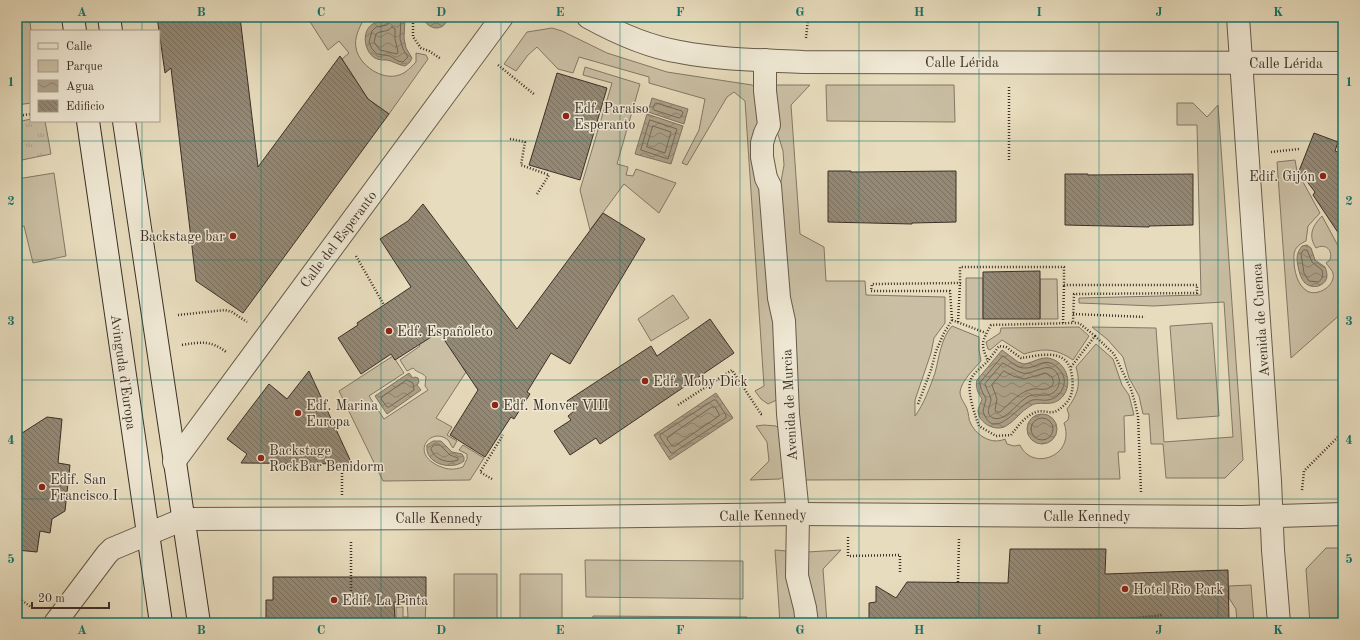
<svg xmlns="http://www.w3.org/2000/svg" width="1360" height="640" font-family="'Old Standard TT',serif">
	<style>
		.green { fill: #cabfa4; stroke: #827866 }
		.park { fill: url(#park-tufts); stroke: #827866 }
		.water { fill: url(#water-waves); stroke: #7f7462 }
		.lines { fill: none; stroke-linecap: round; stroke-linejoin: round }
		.shore { stroke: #746958; stroke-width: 1 }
		.building { fill: url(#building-back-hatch); stroke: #3b3027 }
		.pedestrian-casing { stroke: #665b4c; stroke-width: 24 }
		.minor-casing { stroke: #665b4c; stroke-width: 24 }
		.secondary-casing { stroke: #3b3027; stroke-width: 24 }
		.path { stroke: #3b3027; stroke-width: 2.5; stroke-dasharray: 1 2; stroke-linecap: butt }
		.pedestrian { stroke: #efe8d4; stroke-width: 22 }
		.minor { stroke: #efe8d4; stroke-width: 22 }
		.secondary { stroke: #efe8d4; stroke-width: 22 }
		.grid { fill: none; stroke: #0f766e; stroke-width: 1; stroke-opacity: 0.55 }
		.poi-dot { fill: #8f2418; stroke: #efe8d4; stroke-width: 1.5 }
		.labels { text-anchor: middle; stroke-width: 3; stroke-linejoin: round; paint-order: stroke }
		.street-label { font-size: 14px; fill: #3b3027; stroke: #efe8d4 }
		.poi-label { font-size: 14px; fill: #3b3027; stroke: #efe8d4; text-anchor: start }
		.neatline { fill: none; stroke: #0f766e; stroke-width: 1.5 }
		.grid-label { font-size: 13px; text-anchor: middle; font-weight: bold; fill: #0f766e }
	</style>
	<defs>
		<pattern id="park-tufts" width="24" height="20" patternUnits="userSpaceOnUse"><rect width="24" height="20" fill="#cabfa4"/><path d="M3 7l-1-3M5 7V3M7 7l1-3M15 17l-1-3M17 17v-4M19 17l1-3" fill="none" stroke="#aea48d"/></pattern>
		<pattern id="water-waves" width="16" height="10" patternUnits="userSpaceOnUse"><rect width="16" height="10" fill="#ada28a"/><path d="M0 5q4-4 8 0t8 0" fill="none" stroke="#8e8471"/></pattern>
		<pattern id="building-back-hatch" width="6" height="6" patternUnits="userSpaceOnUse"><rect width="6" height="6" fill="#948975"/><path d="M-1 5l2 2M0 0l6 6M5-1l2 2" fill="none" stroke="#7a7060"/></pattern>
	</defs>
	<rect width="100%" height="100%" fill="#e7dcbd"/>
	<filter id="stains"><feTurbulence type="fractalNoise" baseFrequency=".005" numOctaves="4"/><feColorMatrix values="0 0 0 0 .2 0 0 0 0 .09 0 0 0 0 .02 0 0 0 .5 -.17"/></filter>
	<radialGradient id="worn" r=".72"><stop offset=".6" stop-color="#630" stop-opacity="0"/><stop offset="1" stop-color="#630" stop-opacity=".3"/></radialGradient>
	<path class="green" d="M307 17H366L364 19C359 28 354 38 356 48 359 65 382 81 399 75 406 73 411 67 416 62V53L426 55 428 59 389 114 368 99 342 59 349 53 339 41 328 50Z
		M17 21 30 22 31 31V103L17 105Z
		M552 28 562 31 607 53 667 72 752 85 758 89 781 398 768 404 761 399 755 391 764 386 745 101 734 92 727 97 687 165 682 163 699 130 705 99 649 83V77L579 57 573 73 558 69 537 47 528 55 516 71 504 64 527 32Z
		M585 67 640 84 617 164 628 167 626 175 633 176 636 169 676 183 659 213 624 184 590 230 580 190 612 83 583 75Z
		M776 85H810L791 105 800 234 824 247 826 281H865L866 295 945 297V323L934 338 931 353 915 400V416C924 404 930 387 935 373 939 358 941 338 952 326L979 337V350L981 361C975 368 961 381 960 392 960 399 965 403 967 409 969 413 968 420 971 424 977 436 992 445 1005 439L1007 444 1014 446 1020 445C1032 472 1076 456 1064 423L1068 420 1069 415 1067 409C1078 394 1081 385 1076 367L1096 344 1113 359 1122 385 1129 395 1134 415 1124 416 1125 452H1118L1120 479 803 480 787 297 780 187 784 165 783 151 776 128Z
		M826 85H954L955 122 827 121Z
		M1177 103H1193L1207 117 1218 105 1243 460 1225 478H1166L1163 444H1151L1149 414H1143L1139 396 1129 378 1123 357 1107 339 1092 327 1156 328 1164 442 1233 437 1224 302 1154 306 1079 303V298L1201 295 1197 125H1177Z
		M1295 160 1297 171 1320 213 1308 226 1306 241C1297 245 1293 250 1294 260 1294 270 1297 285 1307 291 1317 297 1336 286 1333 273 1332 270 1328 266 1326 263L1330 260C1333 250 1326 243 1316 248 1308 236 1312 226 1322 216L1343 255V312L1291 358 1277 162Z
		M54 173 66 256 33 263 24 226 17 228V179Z
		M966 278H983V319H966Z
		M1040 279H1057L1058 319H1040Z
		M673 295 689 318 651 341 638 319Z
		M1212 323 1219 416 1177 419 1170 326Z
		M437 327 466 372 436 418 452 427 447 435 457 441 453 448C451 446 450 442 448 440 431 426 409 453 439 466 448 470 454 470 463 467L467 459V454L459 450 463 445 484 458 470 480 383 481 339 391 393 356 404 373 369 396 384 419 428 390 425 386 426 377C422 372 417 373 413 368L407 371 400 360 420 346 416 340Z
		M1079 327 1089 336 1073 360C1055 348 1044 348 1024 354L1002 340 990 350 988 349 986 342 1000 333 1001 328Z
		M764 425 776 426 782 432 785 475 780 479 750 480 769 461 767 442 756 426Z
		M1326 548H1343V613L1329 623H1310L1306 569Z
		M775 550 787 551 801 623H780Z
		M841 550 823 569 827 623H814L804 580 807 552Z
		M585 560 743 561V599L586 597Z
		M454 574H497V623H454Z
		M520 574H562V623H520Z
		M1251 585 1254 623H1237L1236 609 1229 598V586Z
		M407 602H426L425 623H374V622L396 621V607H403V617H408Z
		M593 616 747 617V623H592Z"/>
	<path class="park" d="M31 119V121H45L51 154 17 161V122Z"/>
	<path class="water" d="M378 17H405L404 38 406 48 412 58 410 62 405 66C398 65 393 61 387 60 383 60 378 60 375 58 363 51 361 28 375 23 378 22 382 23 385 22V19L379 20Z
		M430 17H448C446 30 431 32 424 20Z
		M652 98 688 109 684 124 648 112Z
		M647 114 683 126 671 164 635 154Z
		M1307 245 1311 248 1315 260 1325 267C1326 269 1327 273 1327 276 1326 286 1313 290 1305 283 1301 279 1299 272 1298 266 1296 258 1297 252 1302 246Z
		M1002 350 1018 362 1024 364C1032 363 1040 357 1048 358 1068 361 1075 388 1059 400 1049 407 1039 400 1030 406 1021 411 1015 421 1006 426 996 432 979 424 978 411 978 408 981 403 982 399 978 393 975 387 977 380Z
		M409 373 413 378 415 377 418 378 419 382 417 385 421 390 387 414 375 396Z
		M716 393 733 418 670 460 654 435Z
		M1027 429a15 15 0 1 1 30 0a15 15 0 1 1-30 0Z
		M433 441H441L452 452 462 454 464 457V461C452 471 424 464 427 445Z"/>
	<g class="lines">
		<path class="shore" d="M388 17 389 22 387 25 376 27 372 31 369 42 372 49 377 54 390 56 398 61 403 62 408 57 403 49 400 39 401 17
			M392 27 395 29V39L398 52 397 54 380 50 374 42 376 34C381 30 387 33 392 27Z
			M656 103 682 111 683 113 681 117 679 118 654 110 653 108Z
			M650 120 677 129 668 159 641 150Z
			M653 126 671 132 665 153 647 147Z
			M1304 250H1307L1312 262 1322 270C1323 276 1323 279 1318 282L1309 281 1304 273 1301 254Z
			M1003 356C1009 360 1016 368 1024 368 1037 369 1045 355 1058 368 1061 371 1063 374 1064 378 1066 388 1058 399 1048 400 1041 401 1036 398 1030 401 1017 407 993 443 983 411L986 399 981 389 980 383Z
			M1003 363C1009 366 1015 371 1022 373 1034 376 1049 358 1058 375 1062 384 1056 395 1046 395 1042 396 1038 394 1034 395 1030 395 1026 397 1023 400 1015 406 1004 422 993 418 984 414 991 405 991 399 990 394 986 389 985 384Z
			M1004 371 1013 376 1024 379 1046 373 1052 377C1054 382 1054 386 1049 388 1044 391 1038 388 1033 389 1020 391 1010 403 1000 412H996L995 410 997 399 992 385Z
			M407 380 413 383 414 390 389 407H387L381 399 382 397Z
			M714 400H716L726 415V418L673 453H671L660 437V435Z
			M712 407H715L719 414V416L675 446H672L667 439 668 437Z
			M1031 429a11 11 0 1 1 22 0a11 11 0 1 1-22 0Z
			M434 445H440L450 455 458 458V460C449 464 434 460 431 449Z"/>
	</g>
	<path class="building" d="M157 17H240L258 167 340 56 368 99 389 114 243 313 196 281 171 68 165 73Z
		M557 73 607 88 580 180 529 165Z
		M1314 133 1338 142 1335 151 1343 154V240L1313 195 1315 192 1299 171Z
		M828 171H851V172L956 171V222L912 223V224L828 222Z
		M1065 174H1088V175L1193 174V225L1149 226V227L1065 225Z
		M423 204 517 329 603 213 645 239 570 364 551 353 527 392 530 394 514 419 511 417 485 457 450 435 478 390 439 332 395 360 391 354 361 374 338 338 358 325 357 323 411 287 380 239 408 221Z
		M1040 271V319H983V272Z
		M710 319 734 353 600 444 596 438 570 455 554 431 571 420 568 416 574 411 567 401 651 346 657 356Z
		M309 371 352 464 241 463 247 454 227 439 269 384 287 399Z
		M47 417 62 419 58 463 70 465 65 511 52 519 50 533 40 531 37 552 17 550V460L19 435Z
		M1010 549H1106L1105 574 1228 570 1229 623H869V603L876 602V586L896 598 907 582 1008 583Z
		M273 577H426V602H394L395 620H372V623H290V620L266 621V600H273Z"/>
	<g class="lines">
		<g class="pedestrian-casing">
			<path id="pedestrian" d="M765 60V91L769 125 765 133 762 143V157L766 178 770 186 779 298 784 321 788 414 798 514 797 576 805 608 807 623"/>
		</g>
		<g class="minor-casing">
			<path id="minor" d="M588 17C617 33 648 47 680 52 720 60 762 60 803 62L1343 63
				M1238 17 1270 481 1273 550 1279 623
				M174 462 502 17
				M55 623 107 554 112 549 184 519 488 518 798 514 1242 517 1343 514"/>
		</g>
		<g class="secondary-casing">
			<path id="secondary" d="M73 17 75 31
				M109 17 111 31
				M88 121 161 623
				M124 121 199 623"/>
		</g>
		<path class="path" d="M413 17V37L421 48 429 51 441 59
			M806 38 808 19 810 17
			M498 65 535 95
			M1009 87V162
			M17 116 31 114
			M510 139 525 142 521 165 549 175 537 194
			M1271 152 1299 149
			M356 256 384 305
			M1073 314 1145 317
			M178 315 225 310 232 312 247 322
			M952 320 986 333
			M958 322 960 283
			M1063 323 1064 286
			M1095 336 1114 354 1131 389 1135 403 1138 416 1141 492
			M182 345C200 342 211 340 226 352
			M1071 367 1095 336 1079 323H1073
			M918 404 931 370 936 351 944 333 952 320 950 291H871L872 284 960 283V267H1064V285H1197V293L1074 294 1073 323 991 325C982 342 980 343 988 361 983 366 976 371 972 377 965 388 975 415 979 426L996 436 1011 435C1018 426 1025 416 1036 412 1042 410 1048 413 1054 412 1057 411 1060 409 1062 407 1074 398 1074 384 1071 371 1065 347 1038 356 1021 358L1006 347 999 346 988 361
			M678 405 732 370 761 414H763
			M492 479 480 472 503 435
			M1302 490 1304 471 1343 432
			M342 495V467
			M848 537V556L900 555V573
			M958 582 959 539
			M351 594V542
			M17 597 34 609
			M1095 623 1162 615"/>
		<use href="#pedestrian" class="pedestrian"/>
		<use href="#minor" class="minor"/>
		<use href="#secondary" class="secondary"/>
	</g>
	<path class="grid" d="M142 17V31M261 17V623M381 17V623M501 17V623M620 17V623M740 17V623M859 17V623M979 17V623M1099 17V623M1218 17V623M142 121V623M17 141H1343M17 260H1343M17 380H1343M17 499H1343"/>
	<g class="poi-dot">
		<circle cx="566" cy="116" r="4"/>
		<circle cx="1323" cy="176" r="4"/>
		<circle cx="233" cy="236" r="4"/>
		<circle cx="389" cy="331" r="4"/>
		<circle cx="645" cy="381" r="4"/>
		<circle cx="495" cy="405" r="4"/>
		<circle cx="298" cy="413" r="4"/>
		<circle cx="261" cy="458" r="4"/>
		<circle cx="42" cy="487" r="4"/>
		<circle cx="1125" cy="589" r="4"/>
		<circle cx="334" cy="600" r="4"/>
	</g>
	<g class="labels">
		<g class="street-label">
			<text x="962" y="67">Calle Lérida</text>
			<text x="1286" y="68">Calle Lérida</text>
			<text transform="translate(338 239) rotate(-53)" y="5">Calle del Esperanto</text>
			<text transform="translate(1260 320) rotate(-94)" y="5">Avenida de Cuenca</text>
			<text transform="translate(124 372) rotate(82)" y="5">Avinguda d'Europa</text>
			<text transform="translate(789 405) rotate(-93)" y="5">Avenida de Murcia</text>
			<text transform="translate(763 515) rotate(-1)" y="5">Calle Kennedy</text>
			<text x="1087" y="521">Calle Kennedy</text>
			<text x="439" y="523">Calle Kennedy</text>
		</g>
		<g class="poi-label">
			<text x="574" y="113">Edf. Paraiso<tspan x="574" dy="16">Esperanto</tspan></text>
			<text x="1315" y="181" text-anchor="end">Edif. Gijón</text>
			<text x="225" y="241" text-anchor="end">Backstage bar</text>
			<text x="397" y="336">Edf. Españoleto</text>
			<text x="653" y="386">Edf. Moby Dick</text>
			<text x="306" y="410">Edf. Marina<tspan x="306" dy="16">Europa</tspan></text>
			<text x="503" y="410">Edf. Monver VIII</text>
			<text x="269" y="455">Backstage<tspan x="269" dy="16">RockBar Benidorm</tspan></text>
			<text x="50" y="484">Edif. San<tspan x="50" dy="16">Francisco I</tspan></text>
			<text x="1133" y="594">Hotel Rio Park</text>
			<text x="342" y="605">Edif. La Pinta</text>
		</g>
	</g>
	<rect width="1360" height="640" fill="none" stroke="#e7dcbd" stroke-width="44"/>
	<rect x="30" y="30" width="130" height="92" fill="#efe8d4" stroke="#a79e8f"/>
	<rect x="38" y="43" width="20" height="6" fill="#efe8d4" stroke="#a79e8f"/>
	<text x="66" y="50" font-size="12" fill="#3b3027">Calle</text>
	<rect x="38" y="60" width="20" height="12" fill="#cabfa4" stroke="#a79e8f"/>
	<text x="66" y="70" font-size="12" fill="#3b3027">Parque</text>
	<rect x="38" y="80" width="20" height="12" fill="url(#water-waves)" stroke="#a79e8f"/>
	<text x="66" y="90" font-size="12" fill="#3b3027">Agua</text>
	<rect x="38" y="100" width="20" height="12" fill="url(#building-back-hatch)" stroke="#a79e8f"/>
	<text x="66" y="110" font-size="12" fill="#3b3027">Edificio</text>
	<path d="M32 602v6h77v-6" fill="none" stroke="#3b3027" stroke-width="2"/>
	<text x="38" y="602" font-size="12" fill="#3b3027" stroke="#efe8d4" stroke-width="3" paint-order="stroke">20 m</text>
	<rect x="22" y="22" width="1316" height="596" class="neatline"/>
	<g class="grid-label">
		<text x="82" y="16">A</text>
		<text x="201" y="16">B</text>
		<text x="321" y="16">C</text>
		<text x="441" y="16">D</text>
		<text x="560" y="16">E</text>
		<text x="680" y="16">F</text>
		<text x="800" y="16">G</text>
		<text x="919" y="16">H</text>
		<text x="1039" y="16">I</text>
		<text x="1159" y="16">J</text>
		<text x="1278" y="16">K</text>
		<text x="11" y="86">1</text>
		<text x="1349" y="86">1</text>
		<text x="11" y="205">2</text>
		<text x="1349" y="205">2</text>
		<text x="11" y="325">3</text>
		<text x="1349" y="325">3</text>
		<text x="11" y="444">4</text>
		<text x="1349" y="444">4</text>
		<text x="11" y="563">5</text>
		<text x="1349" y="563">5</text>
		<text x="82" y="634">A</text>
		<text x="201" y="634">B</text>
		<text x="321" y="634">C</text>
		<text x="441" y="634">D</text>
		<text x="560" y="634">E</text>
		<text x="680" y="634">F</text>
		<text x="800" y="634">G</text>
		<text x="919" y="634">H</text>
		<text x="1039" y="634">I</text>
		<text x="1159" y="634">J</text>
		<text x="1278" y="634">K</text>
	</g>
	<rect width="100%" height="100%" filter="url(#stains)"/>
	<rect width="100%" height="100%" fill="url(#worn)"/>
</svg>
